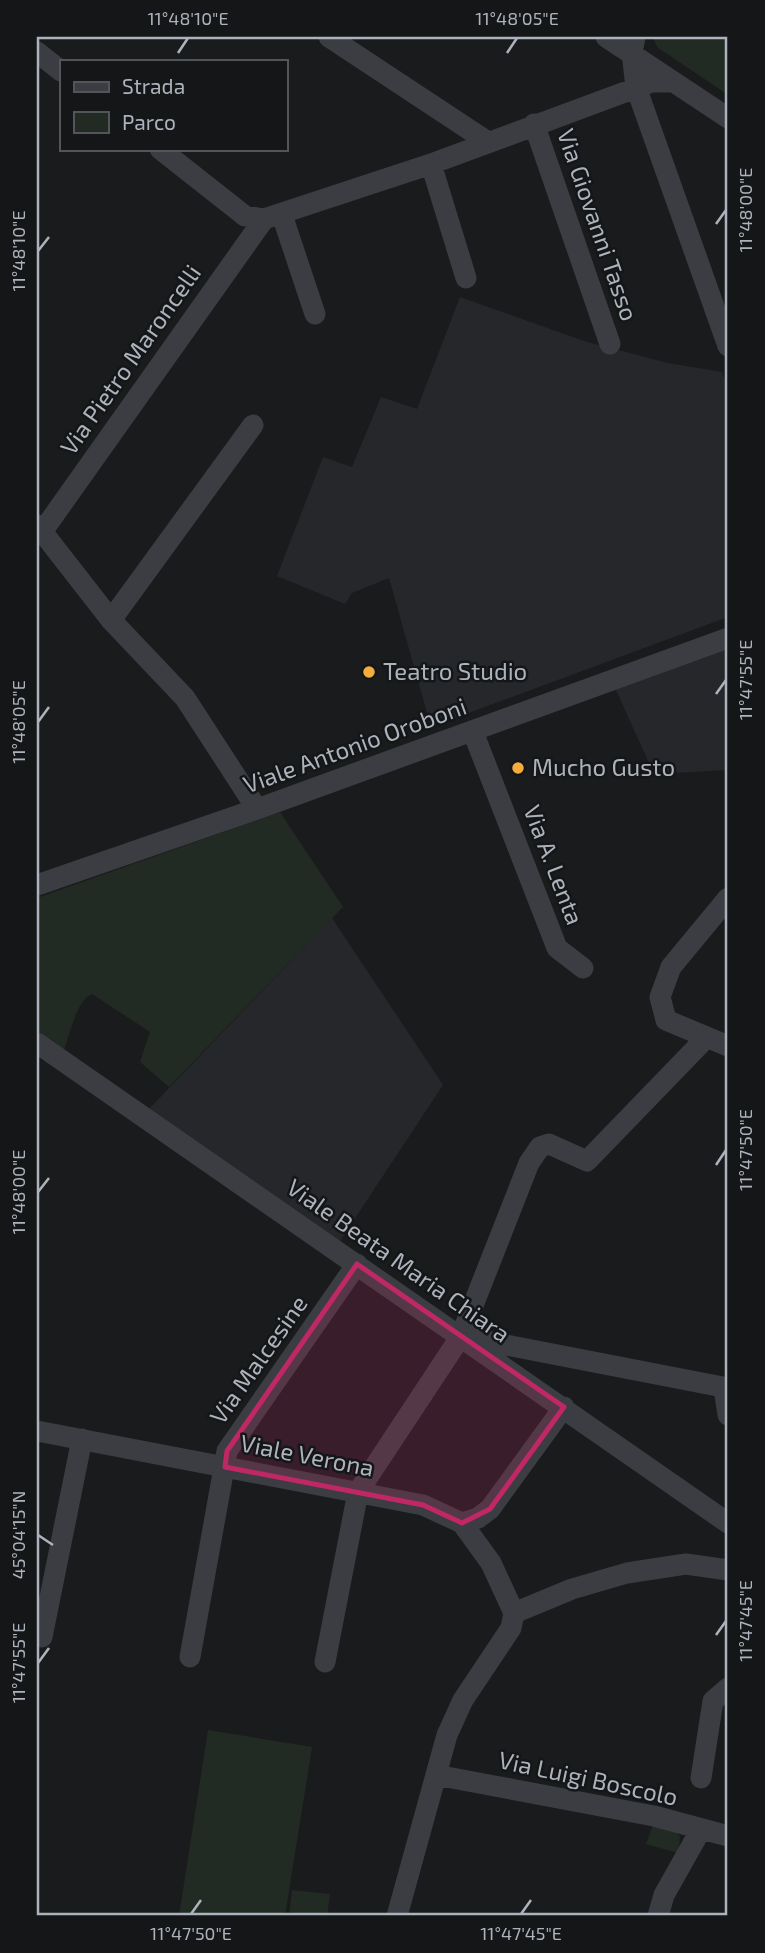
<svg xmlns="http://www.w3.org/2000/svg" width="765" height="1953" font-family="'Exo 2',sans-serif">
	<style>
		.built { fill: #26272a }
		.green { fill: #222b23 }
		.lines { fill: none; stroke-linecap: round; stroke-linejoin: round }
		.minor { stroke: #3b3d42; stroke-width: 21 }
		.marked { fill: #c02865; fill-opacity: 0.2; stroke: #c02865; stroke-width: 5; stroke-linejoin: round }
		.ticks { fill: none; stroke: #adb3bc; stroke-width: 2.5 }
		.poi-dot { fill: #f4ac3c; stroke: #151618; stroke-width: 2.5 }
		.labels { text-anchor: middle; stroke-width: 5; stroke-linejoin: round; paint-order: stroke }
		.street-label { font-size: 24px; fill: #adb3bc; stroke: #151618 }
		.poi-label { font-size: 24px; fill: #adb3bc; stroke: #151618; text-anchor: start }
		.neatline { fill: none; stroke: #adb3bc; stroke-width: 2.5 }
		.ticks-label { font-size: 18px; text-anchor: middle; fill: #adb3bc }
	</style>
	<rect width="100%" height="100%" fill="#1a1b1d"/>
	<path class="built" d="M460 297 587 342 668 363 722 372 728 388V617L431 727 389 578 352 593 345 604 277 576 323 457 352 467 381 397 417 409Z
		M728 642V770L654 774 610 677Z
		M332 918 443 1085 340 1241 149 1109Z"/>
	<path class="green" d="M653 37H728V95L657 47Z
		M280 812 343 907 169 1087 140 1062 150 1032 92 994C76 1001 70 1034 64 1050L37 1031V898Z
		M208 1730 312 1747 285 1916H179Z
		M653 1825 675 1830 680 1837 678 1853 646 1844Z
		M292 1890 330 1894 327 1916H289Z"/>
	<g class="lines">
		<path class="minor" d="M329 37 488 142
			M606 37 728 118
			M635 37 632 53 636 87 728 346
			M37 52 61 71
			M534 124 610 344
			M160 149 245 216 264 219 431 164 652 82H672
			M431 164 466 278
			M282 215 315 314
			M37 525 111 620 185 698 257 809
			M42 532 264 219
			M111 620 253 425
			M473 732 557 948 583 968
			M37 885 257 809 728 638
			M728 898 671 967 660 997 666 1020 728 1046
			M37 1043 728 1523
			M470 1338 728 1388
			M724 1389 728 1415
			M37 1431 423 1505 462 1523 491 1563 514 1613
			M462 1523 478 1518 490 1509 564 1407
			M514 1613 572 1589 627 1573 686 1564 728 1570
			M42 1637 82 1439
			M190 1657 227 1451 357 1264
			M325 1662 358 1492 461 1336 529 1163 540 1147 549 1144 587 1161 706 1038
			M436 1775 654 1816 728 1836
			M701 1778 713 1701 728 1688
			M397 1916 447 1735 463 1700 511 1628 514 1613
			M658 1916 664 1895 700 1831"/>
	</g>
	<path class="marked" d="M357 1264 564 1407 490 1509 462 1523 423 1505 225 1467 227 1451Z"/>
	<path class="ticks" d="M178 53 188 38M507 53 517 38M716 224 726 210M38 251 49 237M716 694 726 680M38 722 49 707M716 1165 726 1150M38 1192 49 1178M38 1535 53 1545M716 1635 726 1621M38 1663 49 1648M191 1914 201 1900M521 1914 531 1900"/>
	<g class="poi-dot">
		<circle cx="369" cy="672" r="7"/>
		<circle cx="518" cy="768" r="7"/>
	</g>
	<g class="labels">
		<g class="street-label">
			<text transform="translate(597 225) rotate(71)" y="8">Via Giovanni Tasso</text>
			<text transform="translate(131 360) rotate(-55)" y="8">Via Pietro Maroncelli</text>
			<text transform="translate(355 746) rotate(-20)" y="8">Viale Antonio Oroboni</text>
			<text transform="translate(553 865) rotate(69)" y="8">Via A. Lenta</text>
			<text transform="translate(398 1261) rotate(35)" y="8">Viale Beata Maria Chiara</text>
			<text transform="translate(259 1360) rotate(-55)" y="8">Via Malcesine</text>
			<text transform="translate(307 1456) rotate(11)" y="8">Viale Verona</text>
			<text transform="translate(588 1779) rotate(12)" y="8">Via Luigi Boscolo</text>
		</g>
		<g class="poi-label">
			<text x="383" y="680">Teatro Studio</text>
			<text x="532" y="776">Mucho Gusto</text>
		</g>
	</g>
	<rect width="765" height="1953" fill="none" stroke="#151618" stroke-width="77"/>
	<rect x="60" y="60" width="228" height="91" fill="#151618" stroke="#52555a" stroke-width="2"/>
	<rect x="74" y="82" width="35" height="10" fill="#3b3d42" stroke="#52555a" stroke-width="2"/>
	<text x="122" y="94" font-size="21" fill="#adb3bc">Strada</text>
	<rect x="74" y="112" width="35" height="21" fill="#222b23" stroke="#52555a" stroke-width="2"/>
	<text x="122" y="130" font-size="21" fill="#adb3bc">Parco</text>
	<rect x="38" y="38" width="688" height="1876" class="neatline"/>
	<g class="ticks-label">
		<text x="188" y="25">11°48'10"E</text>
		<text x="517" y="25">11°48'05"E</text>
		<text transform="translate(746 210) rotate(-90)" y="6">11°48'00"E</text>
		<text transform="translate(19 251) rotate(-90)" y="6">11°48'10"E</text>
		<text transform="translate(746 680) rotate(-90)" y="6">11°47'55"E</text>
		<text transform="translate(19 722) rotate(-90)" y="6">11°48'05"E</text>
		<text transform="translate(746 1150) rotate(-90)" y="6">11°47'50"E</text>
		<text transform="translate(19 1192) rotate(-90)" y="6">11°48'00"E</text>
		<text transform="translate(19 1535) rotate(-90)" y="6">45°04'15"N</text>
		<text transform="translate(746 1621) rotate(-90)" y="6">11°47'45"E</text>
		<text transform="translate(19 1663) rotate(-90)" y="6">11°47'55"E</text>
		<text x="191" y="1940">11°47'50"E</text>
		<text x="521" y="1940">11°47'45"E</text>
	</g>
</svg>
